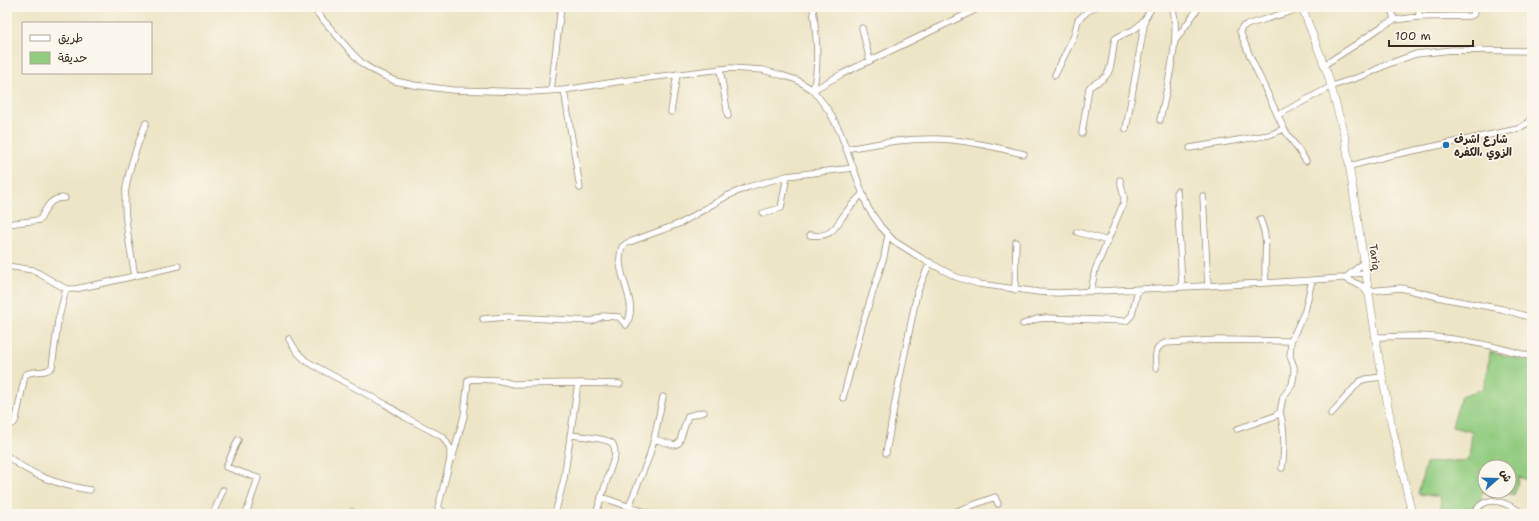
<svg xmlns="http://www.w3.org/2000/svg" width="1539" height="521" font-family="'Shantell Sans','Playpen Sans Arabic',sans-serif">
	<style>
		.green { fill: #92cc7f; stroke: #667b4e }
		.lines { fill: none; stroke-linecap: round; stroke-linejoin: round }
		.minor-casing { stroke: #948872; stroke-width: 7 }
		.major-casing { stroke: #948872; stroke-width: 8 }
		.minor { stroke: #fff; stroke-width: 5.5 }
		.major { stroke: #fff; stroke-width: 7 }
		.poi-dot { fill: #1f6fb2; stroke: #fbf7ec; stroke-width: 1.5 }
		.labels { text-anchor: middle; stroke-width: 3.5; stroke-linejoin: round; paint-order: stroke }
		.poi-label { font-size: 11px; font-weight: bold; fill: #3b2a1e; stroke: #fbf7ec; text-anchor: start }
		.street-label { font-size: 11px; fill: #3b2a1e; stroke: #fbf7ec }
	</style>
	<rect width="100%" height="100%" fill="#fbf7ec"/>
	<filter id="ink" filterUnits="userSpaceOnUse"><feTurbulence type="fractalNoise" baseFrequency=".025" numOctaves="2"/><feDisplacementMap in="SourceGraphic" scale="8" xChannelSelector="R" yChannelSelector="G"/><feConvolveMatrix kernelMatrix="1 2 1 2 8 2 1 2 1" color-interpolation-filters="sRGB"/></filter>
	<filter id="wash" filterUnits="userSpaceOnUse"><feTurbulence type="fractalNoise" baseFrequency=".012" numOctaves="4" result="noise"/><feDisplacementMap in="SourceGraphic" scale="16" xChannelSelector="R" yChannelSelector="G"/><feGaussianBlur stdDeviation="0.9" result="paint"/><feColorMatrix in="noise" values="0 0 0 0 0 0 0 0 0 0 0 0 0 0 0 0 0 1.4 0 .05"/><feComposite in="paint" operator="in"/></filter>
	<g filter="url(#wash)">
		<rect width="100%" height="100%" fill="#ece5c6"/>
		<path class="green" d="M1490 352 1532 362V482L1519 477 1514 495 1496 491H1509V467H1485V488L1474 514H1442L1440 497 1418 494 1426 463 1469 460 1472 432 1452 427 1461 396 1483 389 1488 371Z"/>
	</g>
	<g filter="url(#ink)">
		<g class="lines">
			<g class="minor-casing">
				<path id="minor" d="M312 7 352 53 363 64 376 72 395 81 414 85 452 90 531 92 564 90 622 81 730 68 763 70 781 75 797 80 813 90 829 111 840 132 868 208 881 227 894 241 921 258 956 277 979 284 1038 292 1058 293 1266 283 1343 278 1352 274 1366 273
					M1391 7 1394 20
					M1302 8 1246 25 1242 27 1240 31 1249 54 1284 129 1306 161
					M1419 17V7
					M862 28 870 61
					M1175 41 1199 7
					M1324 65 1355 45 1381 27 1394 20 1419 17 1470 16 1473 15 1476 7
					M720 69 728 116
					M1055 75 1074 36 1078 20 1088 11 1095 7
					M564 90 580 188
					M813 90 842 74 975 10
					M813 90C820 63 816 34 813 7
					M551 91 561 7
					M671 112 677 74
					M1278 115 1332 86 1365 75 1388 64 1416 54 1452 50 1532 51
					M1160 120C1166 91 1182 33 1172 7
					M1126 129 1145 20
					M1082 133 1089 88C1093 83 1100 82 1105 77 1113 70 1112 49 1115 39 1120 35 1126 33 1133 30 1142 25 1147 16 1152 7
					M1190 148 1269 135 1284 129
					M846 149C876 144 906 138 937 139 967 140 995 147 1024 154
					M1350 166 1388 156 1518 129 1529 122 1532 115
					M1177 191 1182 287
					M1203 196 1208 286
					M763 213 781 208 787 176
					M1260 219C1271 244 1262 259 1266 283
					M7 224 40 220C46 208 50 197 65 198
					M1077 232 1108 241
					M810 235C834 238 834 227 847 211 851 205 857 200 862 194
					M7 266 33 270 66 289H75L104 283 178 266
					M1350 274 1361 265 1364 260
					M135 276C131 252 125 227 125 203 124 182 138 143 146 123
					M1346 279 1362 286 1368 294
					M1015 290 1016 242
					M1091 291 1095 270 1124 202V197L1120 180
					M1369 291 1401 288 1447 299 1502 309 1532 318
					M483 319 507 317 592 321 603 316 619 317 626 325C641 301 612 273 622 247L627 243 681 223 727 196 748 187 787 176 853 168
					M1023 324 1037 319 1046 318 1126 321 1132 315 1138 289
					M1375 337C1389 337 1403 336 1416 336 1454 337 1496 346 1532 357
					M289 339 297 352 306 361 385 404 405 417 443 437 450 448V460L438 508 446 514
					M1156 368C1156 357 1153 348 1165 343L1219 340 1291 341 1305 311 1312 280
					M843 398 862 326 884 257 888 235
					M1280 412C1285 431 1285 449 1282 468
					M1331 414 1360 381 1366 379 1382 377
					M7 425 14 423 16 419 25 375C33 369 45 375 52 367L58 321 66 289
					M1237 429 1275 416 1280 412 1283 397 1292 385 1294 374V367L1290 356 1291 341
					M570 435C579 436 606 438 612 443 615 446 615 451 615 455L596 514
					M654 439 663 397
					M238 440 226 467 258 478 246 514
					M886 453 895 402 917 293 930 262
					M7 456C32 476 59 485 90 490
					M452 459 464 416 468 380 470 379 497 380 513 384 578 383
					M601 497 651 514
					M629 506 649 457 654 439 674 445 679 443 688 416 704 412
					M213 514 223 490
					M352 514V512
					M555 514 564 479 578 383 620 384
					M954 514 957 511 995 497 998 504
					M1474 514C1486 491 1507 503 1524 514"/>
			</g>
			<g class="major-casing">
				<path id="major" d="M1302 7 1328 75 1345 138 1379 359 1392 427 1412 514"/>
			</g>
			<use href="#minor" class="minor"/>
			<use href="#major" class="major"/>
		</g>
	</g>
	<circle class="poi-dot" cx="1446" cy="145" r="4"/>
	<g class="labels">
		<g class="poi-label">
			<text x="1454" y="143">شارع اشرف<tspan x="1454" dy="13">الزوي ،الكفره</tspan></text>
		</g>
		<g class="street-label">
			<text transform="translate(1375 257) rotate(82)" y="4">Tariq</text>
		</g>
	</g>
	<rect width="1539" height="521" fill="none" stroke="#fbf7ec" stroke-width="24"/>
	<rect x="22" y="22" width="130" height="52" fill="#fbf7ec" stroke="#aea59a"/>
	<rect x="30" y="35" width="20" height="6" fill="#ffffff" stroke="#aea59a"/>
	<text x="58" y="42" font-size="12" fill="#3b2a1e">طريق</text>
	<rect x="30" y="52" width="20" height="12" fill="#92cc7f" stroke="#aea59a"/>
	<text x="58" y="62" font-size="12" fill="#3b2a1e">حديقة</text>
	<g transform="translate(1497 479) rotate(70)"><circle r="19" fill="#fbf7ec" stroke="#aea59a"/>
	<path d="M0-3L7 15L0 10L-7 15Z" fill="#1f6fb2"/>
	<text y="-6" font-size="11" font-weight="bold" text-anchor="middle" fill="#3b2a1e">ش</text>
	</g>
	<path d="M1389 40v6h84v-6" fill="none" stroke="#3b2a1e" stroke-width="2"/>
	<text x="1395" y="40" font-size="12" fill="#3b2a1e" stroke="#fbf7ec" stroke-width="3" paint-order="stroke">100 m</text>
</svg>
